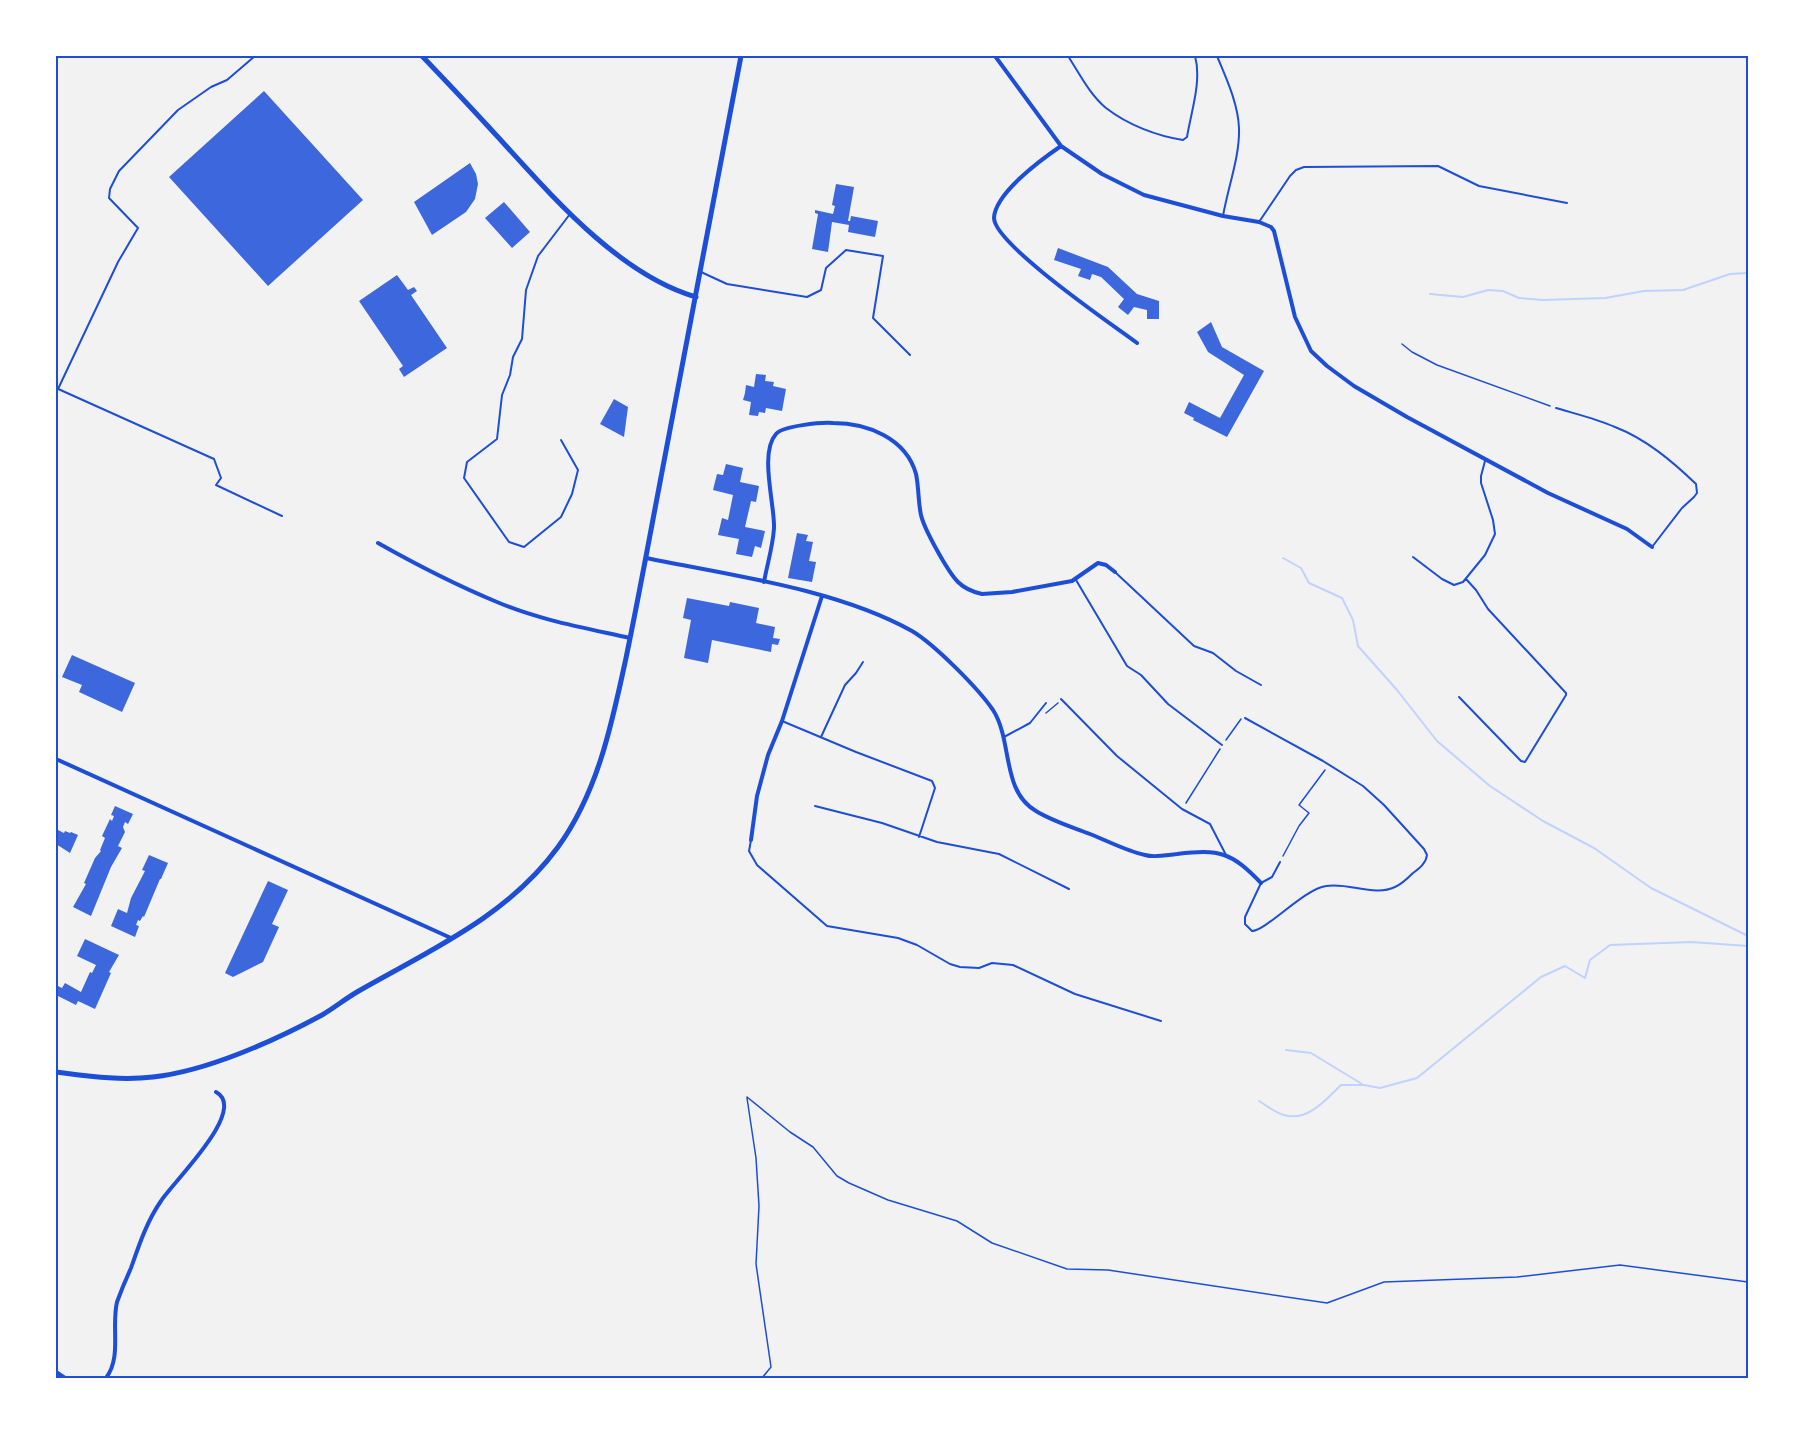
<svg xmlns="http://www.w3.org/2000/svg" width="1804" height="1434" font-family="Raleway,sans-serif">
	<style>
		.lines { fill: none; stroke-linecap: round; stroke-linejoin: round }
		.stream { stroke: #bfd3fe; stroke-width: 2 }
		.building { fill: #3d67dc }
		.path { stroke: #1d4ed8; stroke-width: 1.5 }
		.service { stroke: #1d4ed8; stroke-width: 2 }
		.minor { stroke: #1d4ed8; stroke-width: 4 }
		.secondary { stroke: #1d4ed8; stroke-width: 5 }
		.neatline { fill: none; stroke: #1d4ed8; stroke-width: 2 }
	</style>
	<rect width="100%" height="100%" fill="#f2f2f2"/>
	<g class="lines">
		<path class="stream" d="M1430 294 1463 297 1488 290 1503 291 1519 298 1543 300 1605 298 1644 291 1683 290 1730 274 1748 273
			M1283 558 1301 568 1309 583 1342 598 1353 620 1358 646 1397 690 1437 741 1490 786 1543 821 1594 848 1651 888 1748 936
			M1286 1050 1311 1053 1362 1084
			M1259 1101C1267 1106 1276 1113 1284 1115 1307 1122 1326 1100 1341 1085H1364L1380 1088 1417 1078 1541 977 1565 966 1585 978 1590 960 1610 945 1691 942 1748 946"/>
	</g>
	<path class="building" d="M264 91 363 200 268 286 169 177Z
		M470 163 476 174 478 184 475 199 466 212 432 235 414 202Z
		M836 184 854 187 848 221H850L851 216 878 221 875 237 848 232 849 225 832 222 828 252 812 249 818 214 815 213V210L833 214 835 206 832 205Z
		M504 202 530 232 512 248 485 218Z
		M1058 248 1108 267 1137 294 1159 301V319H1147V310L1134 307 1128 315 1118 307 1124 299 1101 277 1092 274 1090 280 1078 276 1081 269 1054 260Z
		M397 275 408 290 414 287 417 291 411 295 447 348 404 377 399 369 403 366 359 301Z
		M1211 322 1222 347 1264 371 1227 437 1193 420 1194 418 1184 413 1189 402 1220 418 1244 375 1208 352 1197 332Z
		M756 374 766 375 765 381 774 382 773 386 786 389 782 411 766 408 765 413 759 412 758 416 749 415 751 402 743 400 745 393 746 385 754 387Z
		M614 399 628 407 624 437 600 424Z
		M726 464 743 468 740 482 759 486 756 502 751 501 745 527 765 531 761 548 755 546 752 557 736 554 739 539 718 535 722 518 728 520 733 495 713 490 717 474 723 475Z
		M797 533 808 535 806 541 813 542 809 561 816 562 812 582 788 578Z
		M687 598 729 606 730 602 759 608 756 623 775 627 773 638 780 639 778 645 772 644 771 652 712 640 708 663 684 658 691 620 683 618Z
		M72 655 135 683 122 712 79 692 82 685 62 677Z
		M115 806 133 814 128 824 125 822 123 827 125 832 118 846 122 848 111 867 91 916 73 907 86 884 84 883 95 858 101 851 100 850 105 838 102 836 110 819 112 821 114 816 111 815Z
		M58 830 64 833 65 831 70 833 71 832 78 835 70 853 56 844V831L57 832Z
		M149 855 168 863 161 879H160L144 917 143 916 140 921 138 920 136 925 139 926 135 937 111 926 118 909 127 913 131 898 145 871 142 870Z
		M268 881 288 890 272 924 279 927 263 962 233 977 225 973Z
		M85 939 119 955 109 972 111 973 95 1009 78 1001 76 1005 58 996 56 1002V985L62 988 65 983 81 992 90 972 92 973 96 965 77 956Z"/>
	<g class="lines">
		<path class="path" d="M1402 344 1412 352 1437 365 1550 406
			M1046 713 1058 703
			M1226 740 1241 719
			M1186 803 1220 749
			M1283 856 1299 826 1309 813 1299 805 1325 770
			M747 1097 790 1132 813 1147 837 1176 849 1183 888 1200 957 1221 992 1243 1067 1269 1108 1270 1327 1303 1384 1282 1517 1277 1620 1265 1748 1282
			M747 1098 756 1158 759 1206 756 1264 771 1367 762 1378"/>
		<path class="service" d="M1068 56C1079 73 1090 95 1106 108 1128 125 1157 136 1183 140L1187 137C1191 112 1202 81 1195 56
			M1217 56C1226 78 1238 103 1239 128 1240 156 1228 187 1223 216
			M1259 222 1290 176 1296 170 1304 167 1438 166 1479 186 1567 203
			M701 272 727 284 807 297 821 290 826 268 846 250 883 256 873 318 910 355
			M56 388 214 459 221 478 216 485 282 516
			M58 389 118 262 138 228 109 198 110 189 119 171 178 110 211 87 227 80 255 56
			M1556 408C1576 414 1597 419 1615 427 1646 439 1672 461 1696 484L1697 493 1694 497 1682 508 1652 547
			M561 440 578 470 572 494 561 517 524 547 509 542 464 478 467 462 497 439 502 395 510 375 513 357 522 339 526 290 538 256 570 214
			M1413 557 1442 579 1454 585 1463 582 1485 555 1495 534 1493 520 1481 483V476L1485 461
			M1115 572 1194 646 1213 653 1236 671 1261 685
			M1076 580 1127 666 1141 675 1168 704 1222 745
			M1459 697 1521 761 1525 762 1566 695V693L1488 609 1476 590 1466 579
			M1061 699 1117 756 1182 809 1210 824 1226 855
			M1245 718 1323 761 1363 786 1384 805 1424 849 1427 855C1426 863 1420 868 1413 873 1408 878 1402 884 1395 887 1374 897 1349 882 1326 886 1304 889 1266 931 1252 931L1245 924V917L1261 883 1272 877 1280 862
			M782 721 856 752 932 781 935 788 919 837
			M821 737 845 685 856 673 863 662
			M1004 737 1030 723 1046 703
			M815 806 882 823 937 842 999 854 1069 889
			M751 840 749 851 757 865 827 926 898 938 917 945 950 964 960 967 979 968 992 963 1013 965 1075 994 1161 1021"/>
		<path class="minor" d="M995 56 1061 146 1102 174 1144 195 1223 216 1259 222 1271 227 1274 231 1295 317 1311 351 1327 366 1354 386 1407 417 1548 493 1627 529 1652 547
			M1061 146C1042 159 995 193 994 218 994 244 1113 325 1137 343
			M378 543C417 565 456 585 497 602 539 620 585 628 630 638
			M646 558C730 575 837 589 912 631 934 644 978 688 993 710 1013 741 1001 791 1036 811 1052 821 1072 827 1090 834 1108 841 1126 851 1145 855 1155 858 1166 855 1177 854 1220 849 1231 852 1261 883
			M764 582C767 565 773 546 774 528 775 505 759 453 776 434 782 426 822 422 833 423 867 423 906 438 916 474 919 488 918 502 921 515 924 529 948 572 958 582 965 589 973 592 982 594L1012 592 1072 581 1098 563 1106 565 1115 572
			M56 759 451 938
			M751 840 757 796 768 755 782 721 822 596
			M56 1372 65 1378
			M106 1378C122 1357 111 1327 117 1302 121 1291 126 1279 131 1268 139 1245 147 1221 161 1201 172 1183 249 1110 216 1092"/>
		<path class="secondary" d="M422 56C443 78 464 100 485 123 542 184 613 273 696 297
			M56 1072C88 1076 120 1081 153 1077 207 1071 274 1041 322 1015 334 1008 345 999 357 992 430 950 507 917 558 847 598 792 612 723 626 658 636 610 645 562 654 514 684 361 712 208 741 56"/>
	</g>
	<rect width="1804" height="1434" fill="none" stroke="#ffffff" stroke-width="114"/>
	<rect x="57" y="57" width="1690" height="1320" class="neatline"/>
</svg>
